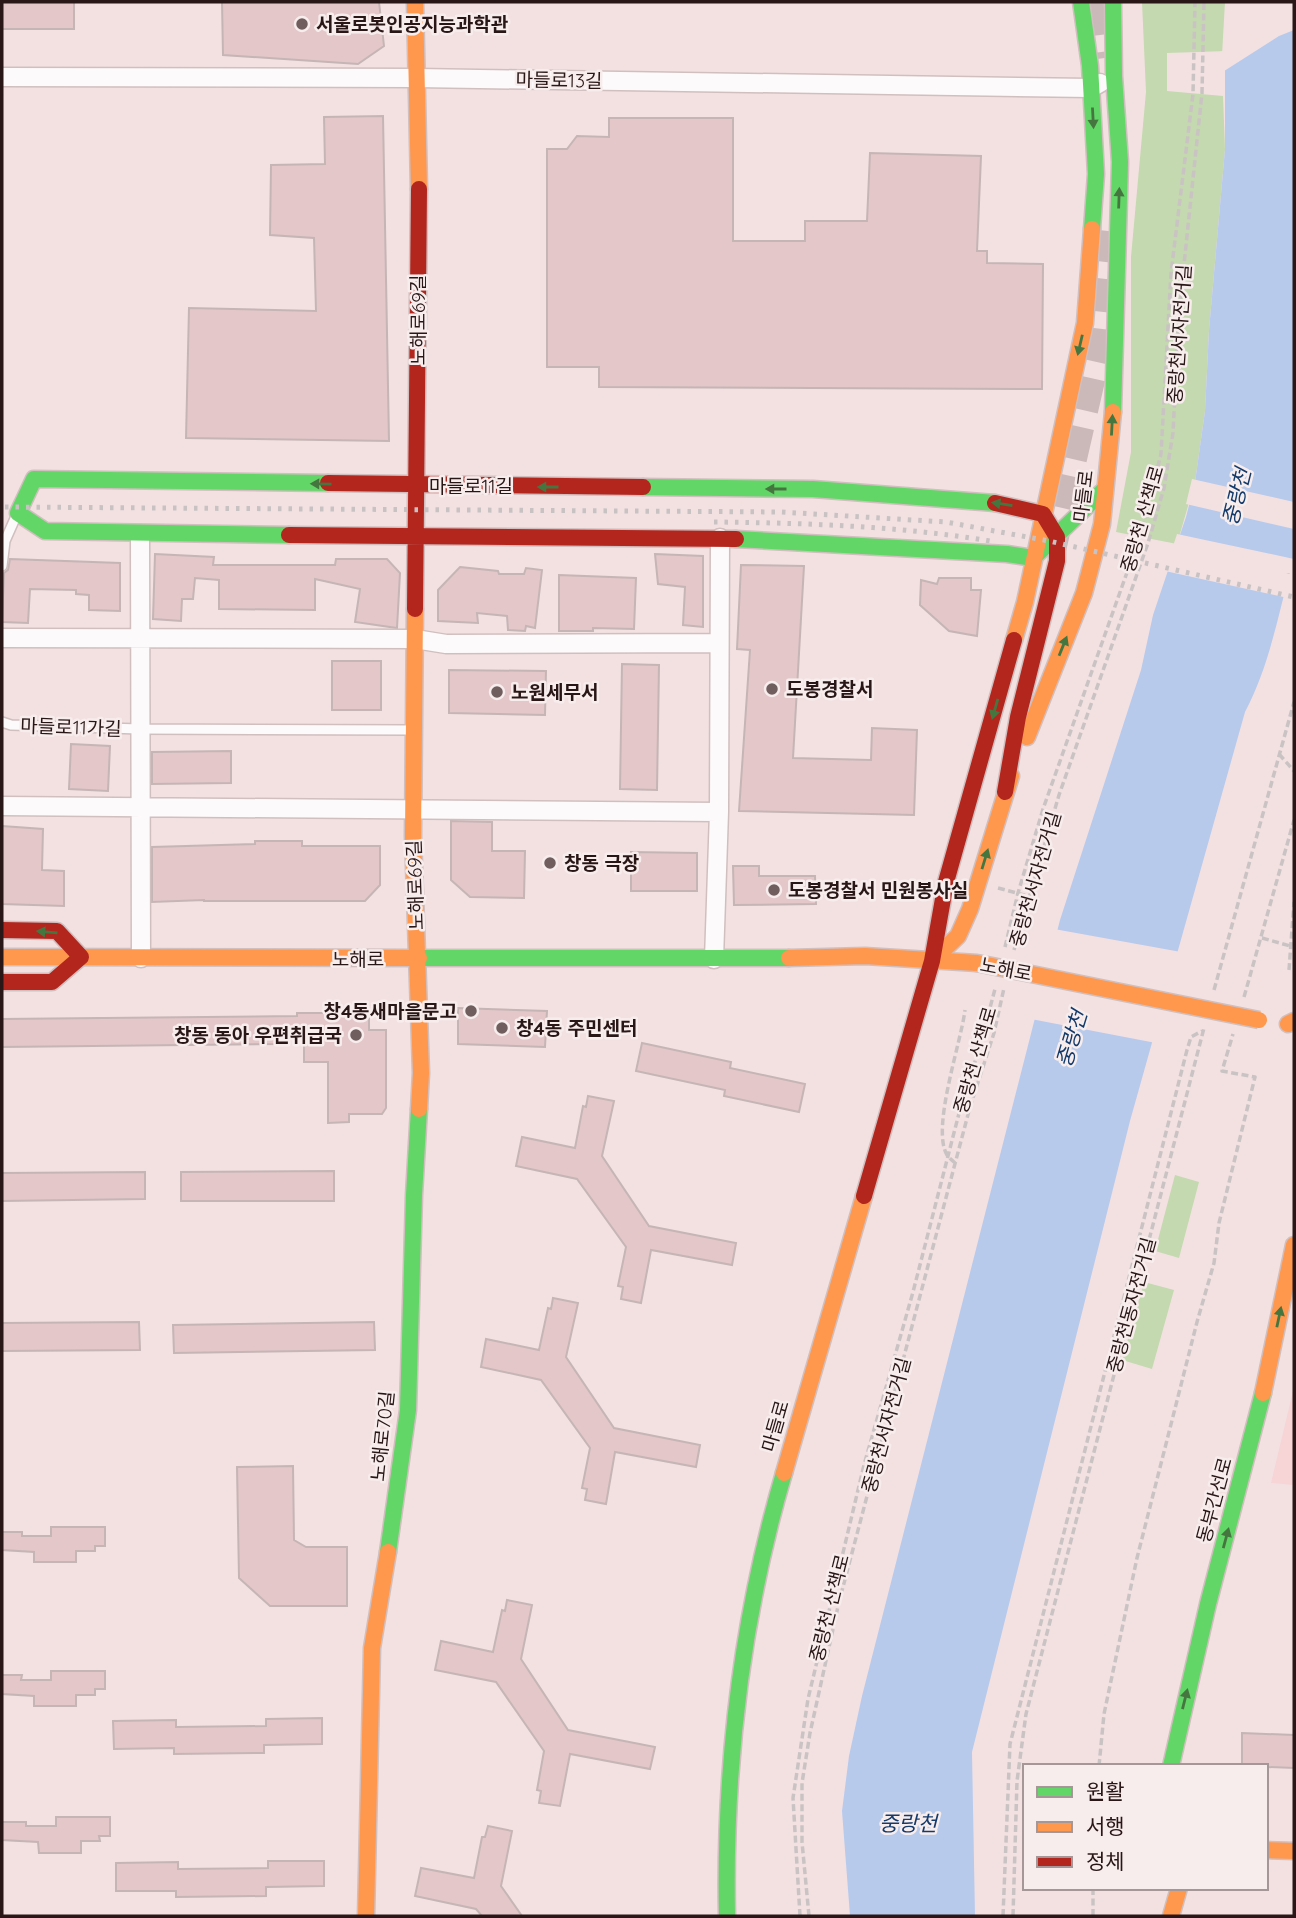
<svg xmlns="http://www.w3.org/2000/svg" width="1296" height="1918" font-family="Quicksand,'Noto Sans KR',sans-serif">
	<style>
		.built { fill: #f7d4d5 }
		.green { fill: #c4d9af }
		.water { fill: #b7caec }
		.pier { fill: #f3e1e2 }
		.building { fill: #e3c7c9; stroke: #c6b5b5; stroke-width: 2 }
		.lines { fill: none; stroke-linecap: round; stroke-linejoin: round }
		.highway-tunnel { stroke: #cbb8b9; stroke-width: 33; stroke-dasharray: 33 17; stroke-linecap: butt }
		.lane-casing { stroke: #d1bfbf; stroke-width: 12 }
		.street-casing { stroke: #d1bfbf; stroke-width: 21 }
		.fast-casing { stroke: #d1bfbf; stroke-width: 19 }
		.slow-casing { stroke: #d1bfbf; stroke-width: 19 }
		.jam-casing { stroke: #d1bfbf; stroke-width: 19 }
		.path { stroke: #cac3c3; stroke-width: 3.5; stroke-dasharray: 7 3.5; stroke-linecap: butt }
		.lane { stroke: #fdfafb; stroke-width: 9 }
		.street { stroke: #fdfafb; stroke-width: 18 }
		.fast { stroke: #63d668; stroke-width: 16 }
		.slow { stroke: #ff974d; stroke-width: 16 }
		.jam { stroke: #b3261e; stroke-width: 16 }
		.rail { stroke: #c8c2c3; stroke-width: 5; stroke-dasharray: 3.5 7; stroke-linecap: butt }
		.slow-bridge-casing { stroke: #d1bfbf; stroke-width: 19; stroke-linecap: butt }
		.slow-bridge { stroke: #ff974d; stroke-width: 16 }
		.oneway { fill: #467640 }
		.poi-dot { fill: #705d5e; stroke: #f8eded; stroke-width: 2.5 }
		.labels { text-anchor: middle; stroke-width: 5; stroke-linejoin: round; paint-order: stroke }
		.poi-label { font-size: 19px; font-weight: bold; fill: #291617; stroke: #f8eded; text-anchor: start }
		.street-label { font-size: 19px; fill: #291617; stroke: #f8eded }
		.water-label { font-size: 21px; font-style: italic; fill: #133a6b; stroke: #f8eded }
	</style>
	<rect width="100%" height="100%" fill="#f3e1e2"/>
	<path class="built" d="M1294 1387V1485L1271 1483Z"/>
	<path class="green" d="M1142 2H1229L1227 51 1167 53V91L1223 96 1225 149 1209 330 1205 411 1195 482 1177 544 1116 532 1131 452V257L1146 92Z
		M1175 1175 1199 1182 1179 1258 1155 1251Z
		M1144 1282 1174 1290 1152 1369 1122 1360Z"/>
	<path class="water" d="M1294 2V557C1279 609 1271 663 1245 712L1130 1121 972 1752 975 1916H850L842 1811 849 1756 862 1696 1060 920 1141 670 1153 615 1186 517 1195 482 1205 411 1209 330 1225 149V65Z"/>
	<path class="pier" d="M1225 2H1294V30L1279 36 1221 73Z
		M1192 479 1294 502V529L1186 504Z
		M1177 534 1294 559V573H1286L1293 575 1288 598 1165 571Z
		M1054 929 1181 952 1156 1043 1031 1019Z"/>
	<path class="building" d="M2 2H74V29H2Z
		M222 2H379L384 46 358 64 223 55Z
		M383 116 389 441 186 438 189 308 316 311 314 238 270 235 271 165 325 164 324 117Z
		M609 118H733V241H805V221H867L870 153 981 156 977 251H987V263L1043 264 1042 389 599 387V367H547V149H567L577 136 609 137Z
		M155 554 214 557 213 565H335L336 559H387L400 573 397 628 355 622 360 589 315 579V610L219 609V580L195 578 193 599H182L181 621 153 619Z
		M655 554 703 556V627L683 625 685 587 658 584Z
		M10 559 120 563V611L89 610V595L76 594V590L30 589 28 623 2 622 4 573 8 570Z
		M741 565 804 566 793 758 871 760 872 728 917 730 914 815 739 811 750 650 737 649Z
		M460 567 498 571 499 574H524L526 568 542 570 535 628 526 626 525 631 508 630 507 616 477 613 478 623 438 621V590Z
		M559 575 636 578 634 629 593 628V631H559Z
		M939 578H971V590H981L977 636 949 631 920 605 921 580 937 584Z
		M332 661H381V710H332Z
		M622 664 659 665 657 790 620 789Z
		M449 670 546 671 545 715 449 713Z
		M71 744 110 746 108 791 69 789Z
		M231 751V783L152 784V752Z
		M451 821 492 822V851H525L524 898 470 897 451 880Z
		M2 826 43 829 42 870 64 871V906L2 904Z
		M255 841H302V846H380V885L365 901H204V900L152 902V847L255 844Z
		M631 852 697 853V891H631Z
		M733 866H759V876H815L816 904 734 905Z
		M458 1008 547 1011 545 1047 458 1044Z
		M341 1009V1013L369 1014V1030H386V1108L382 1114H349V1122L328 1123V1062H304V1030L277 1031V1044L2 1047V1019L297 1016V1013H328V1010Z
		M642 1043 731 1062 730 1068 805 1084 799 1112 724 1096 725 1090 636 1071Z
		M588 1096 614 1101 602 1156 649 1226 736 1243 732 1265 651 1250 641 1303 621 1299 623 1287 618 1286 626 1247 577 1179 516 1166 522 1137 575 1148 583 1106 586 1107Z
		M334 1171V1201H181V1172Z
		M145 1172V1199L2 1201V1173Z
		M553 1298 578 1303 566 1357 614 1428 700 1445 696 1467 615 1452 606 1504 585 1500 587 1489 582 1488 590 1448 541 1380 481 1367 486 1339 539 1350 548 1308 551 1309Z
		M139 1322 140 1350 2 1351V1323Z
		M374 1322 375 1350 174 1353 173 1325Z
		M293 1466 294 1540 306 1547H347V1606H270L239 1578 237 1467Z
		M51 1527H105V1546H95V1551H76V1562H34V1552L2 1550V1532H22V1536H51Z
		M507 1600 532 1605 521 1659 568 1730 655 1747 650 1769 570 1754 560 1806 539 1803 541 1791 537 1790 544 1751 496 1682 435 1670 441 1641 493 1652 502 1610 505 1611Z
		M51 1671H105V1689H95V1695H76V1706H34V1696L2 1694V1675H22L21 1680H51Z
		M322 1718V1744L264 1745V1753L174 1754V1748L114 1749 113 1721 176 1720V1727L266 1726V1719Z
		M1242 1733 1294 1735V1768L1242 1766Z
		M56 1817H110V1836H99L100 1841H81V1853H39L38 1842 2 1840V1822H26V1826H56Z
		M488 1826 512 1831 501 1886 522 1916H482L476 1909 415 1896 421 1868 474 1878 482 1837H485Z
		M268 1861H324V1886L266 1887V1896L176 1897V1891H116V1863L178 1862V1869L268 1868Z"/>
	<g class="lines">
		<path class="highway-tunnel" d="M1098 2 1105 58
			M1048 556 1094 356 1108 231"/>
		<g class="lane-casing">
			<path id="lane" d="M2 566 5 541 17 514
				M2 722 11 725 140 729 413 730"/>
		</g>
		<g class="street-casing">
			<path id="street" d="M2 77 417 78 1091 88 1100 83
				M140 534 141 958
				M2 638 415 639 446 644 719 643
				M2 806 719 812
				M714 959 719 812 720 538"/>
		</g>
		<g class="fast-casing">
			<path id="fast" d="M1081 2 1090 66 1096 174 1092 229
				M1113 412 1120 162 1114 76 1113 2
				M643 487 813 489 995 503
				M289 535 45 531 18 513 34 479 328 483
				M736 539 1007 554 1033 558 1105 489
				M419 958H789
				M388 1552 408 1410 414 1195 419 1109
				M1171 1766 1208 1604 1263 1393
				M727 1916C724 1767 742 1616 784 1473"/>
		</g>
		<g class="slow-casing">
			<path id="slow" d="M415 2 419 189
				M415 609 413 836 421 1073 419 1109
				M1014 640 1025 602 1085 323 1092 229
				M1027 737 1084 593 1102 524 1113 412
				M2 957 419 958
				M789 958 865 956 977 963
				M932 961 958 936 970 909 1011 776
				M1288 1024 1294 1021
				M1263 1393 1294 1245
				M784 1473 864 1196
				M1266 1850 1294 1851
				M366 1916 372 1648 388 1552
				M1171 1916 1179 1888"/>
		</g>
		<g class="jam-casing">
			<path id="jam" d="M328 483 643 487
				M995 503 1043 514 1057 537V561L1018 717 1005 792
				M289 535 736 539
				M415 609 419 189
				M2 930 57 931 81 957
				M2 982H52L81 957
				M864 1196 932 961 946 882 1014 640"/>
		</g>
		<path class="path" d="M1279 754 1294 771
			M998 888 1028 896
			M1262 938 1290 946
			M1005 947 1018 893 1043 809 1141 533 1161 454 1171 273 1193 94 1195 2
			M1014 950 1059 795 1148 543 1164 488 1173 433 1179 312 1202 93 1204 2
			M1289 970 1294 902
			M1214 990 1294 702
			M1244 997 1294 820
			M955 1163C952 1160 949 1158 947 1155 931 1128 961 1043 965 1010
			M1099 1766 1104 1714 1137 1558 1197 1322 1214 1263 1219 1223 1255 1077 1222 1071 1233 1034
			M800 1916 793 1798 808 1699 864 1465 913 1292 965 1090 978 1053 995 989
			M809 1916 802 1842V1783L810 1733 839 1602 970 1107 994 1033 1004 988
			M1003 1916 1010 1744 1187 1050 1191 1037 1202 1031
			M1013 1916 1017 1781 1026 1714 1204 1028
			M1093 1916V1888"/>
		<use href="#lane" class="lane"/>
		<use href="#street" class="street"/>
		<use href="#fast" class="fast"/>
		<use href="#slow" class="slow"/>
		<use href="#jam" class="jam"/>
		<path class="rail" d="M5 507 781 512 946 522 1049 541 1294 597
			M714 522C806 523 899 526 990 541"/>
		<g class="slow-bridge-casing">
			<path id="slow-bridge" d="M977 963 1259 1020"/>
		</g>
		<use href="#slow-bridge" class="slow-bridge"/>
	</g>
	<defs><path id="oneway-solid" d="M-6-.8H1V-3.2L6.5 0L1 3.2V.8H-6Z" transform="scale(1.75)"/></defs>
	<g class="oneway">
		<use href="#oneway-solid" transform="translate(1093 118) rotate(87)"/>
		<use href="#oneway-solid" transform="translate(1119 198) rotate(-88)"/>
		<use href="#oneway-solid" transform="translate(1080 345) rotate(103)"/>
		<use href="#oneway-solid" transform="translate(1112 425) rotate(-87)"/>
		<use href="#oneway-solid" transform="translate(321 484) rotate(-179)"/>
		<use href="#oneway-solid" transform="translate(548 487) rotate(-180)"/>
		<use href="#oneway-solid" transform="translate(776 489) rotate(-180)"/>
		<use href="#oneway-solid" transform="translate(1002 504) rotate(-171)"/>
		<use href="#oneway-solid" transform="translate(1063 646) rotate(-68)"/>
		<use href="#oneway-solid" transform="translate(995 709) rotate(106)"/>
		<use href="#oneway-solid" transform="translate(985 859) rotate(-73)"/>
		<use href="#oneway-solid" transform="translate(47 932) rotate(-175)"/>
		<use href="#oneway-solid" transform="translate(1279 1317) rotate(-78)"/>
		<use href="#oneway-solid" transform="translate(1226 1538) rotate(-75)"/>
		<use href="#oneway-solid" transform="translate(1185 1699) rotate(-76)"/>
	</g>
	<g class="poi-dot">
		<circle cx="302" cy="24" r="7"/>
		<circle cx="772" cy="689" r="7"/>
		<circle cx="497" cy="692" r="7"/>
		<circle cx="550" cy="863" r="7"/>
		<circle cx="774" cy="890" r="7"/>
		<circle cx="471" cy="1011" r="7"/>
		<circle cx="502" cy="1028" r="7"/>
		<circle cx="356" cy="1035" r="7"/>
	</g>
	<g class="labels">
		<g class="poi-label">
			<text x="316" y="31">서울로봇인공지능과학관</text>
			<text x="786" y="696">도봉경찰서</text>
			<text x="511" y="699">노원세무서</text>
			<text x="564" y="870">창동 극장</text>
			<text x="788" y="897">도봉경찰서 민원봉사실</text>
			<text x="457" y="1018" text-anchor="end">창4동새마을문고</text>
			<text x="516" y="1035">창4동 주민센터</text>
			<text x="342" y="1042" text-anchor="end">창동 동아 우편취급국</text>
		</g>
		<g class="street-label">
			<text transform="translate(559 80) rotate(1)" y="7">마들로13길</text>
			<text transform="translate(418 320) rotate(-90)" y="7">노해로69길</text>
			<text transform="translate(1179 334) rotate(-86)" y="7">중랑천서자전거길</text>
			<text x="471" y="493">마들로11길</text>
			<text transform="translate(1083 496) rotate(-83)" y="7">마들로</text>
			<text transform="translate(1142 519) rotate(-74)" y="7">중랑천 산책로</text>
			<text transform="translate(71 727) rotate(2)" y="7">마들로11가길</text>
			<text transform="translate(1035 879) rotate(-74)" y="7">중랑천서자전거길</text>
			<text transform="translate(415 885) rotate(-92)" y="7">노해로69길</text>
			<text x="358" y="966">노해로</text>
			<text transform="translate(1006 969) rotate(11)" y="7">노해로</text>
			<text transform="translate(975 1060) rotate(-74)" y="7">중랑천 산책로</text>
			<text transform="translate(1131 1305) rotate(-75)" y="7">중랑천동자전거길</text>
			<text transform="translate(886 1425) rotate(-75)" y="7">중랑천서자전거길</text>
			<text transform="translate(775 1426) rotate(-74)" y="7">마들로</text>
			<text transform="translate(382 1436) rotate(-84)" y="7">노해로70길</text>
			<text transform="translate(1214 1500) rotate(-75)" y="7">동부간선로</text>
			<text transform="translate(829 1608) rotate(-76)" y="7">중랑천 산책로</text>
		</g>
		<g class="water-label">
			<text transform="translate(1237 497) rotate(-76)" y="7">중랑천</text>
			<text transform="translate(1072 1039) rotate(-73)" y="7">중랑천</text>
			<text x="908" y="1831">중랑천</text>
		</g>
	</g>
	<rect width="1296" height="1918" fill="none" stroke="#291617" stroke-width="7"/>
	<rect x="1023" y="1764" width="245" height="126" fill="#f8eded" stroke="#a59797" stroke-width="2"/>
	<rect x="1037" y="1787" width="35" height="10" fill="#63d668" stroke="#a59797" stroke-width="2"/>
	<text x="1086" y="1799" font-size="21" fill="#291617">원활</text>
	<rect x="1037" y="1822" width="35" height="10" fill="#ff974d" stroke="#a59797" stroke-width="2"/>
	<text x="1086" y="1834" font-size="21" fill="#291617">서행</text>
	<rect x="1037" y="1857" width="35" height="10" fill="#b3261e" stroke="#a59797" stroke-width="2"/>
	<text x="1086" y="1869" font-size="21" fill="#291617">정체</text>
</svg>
